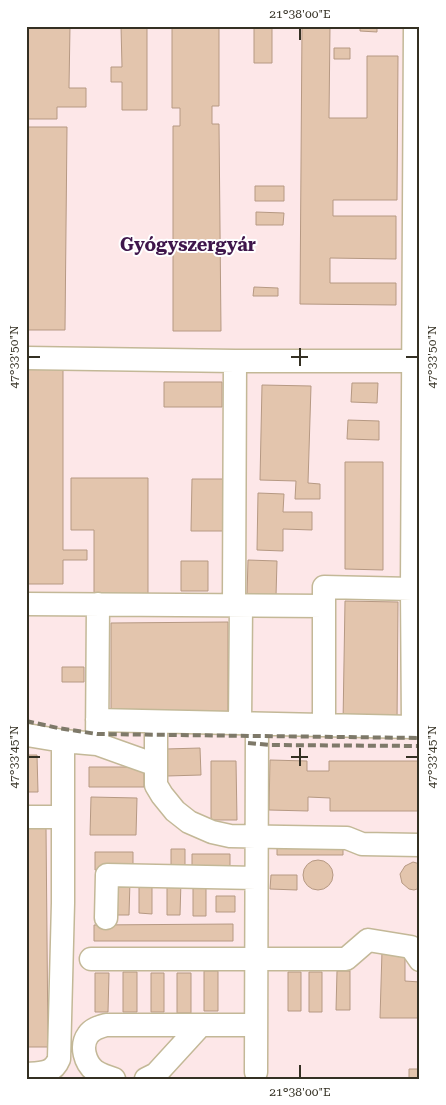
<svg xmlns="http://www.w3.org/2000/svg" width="446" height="1105" font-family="'Roboto Serif',serif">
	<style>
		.industrial { fill: #fde7e8 }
		.building { fill: #e3c5ad; stroke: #b69983 }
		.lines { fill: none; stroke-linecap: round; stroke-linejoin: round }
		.minor-casing { stroke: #c3b897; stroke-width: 25 }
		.minor { stroke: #fff; stroke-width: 22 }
		.rail { stroke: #7e7969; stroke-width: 4; stroke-dasharray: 8 4; stroke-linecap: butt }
		.ticks { fill: none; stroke: #343023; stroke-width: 2 }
		.labels { text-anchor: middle; stroke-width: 4; stroke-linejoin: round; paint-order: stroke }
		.district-label { font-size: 18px; font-weight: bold; fill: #3f164b; stroke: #fff }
		.neatline { fill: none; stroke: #343023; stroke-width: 2 }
		.ticks-label { font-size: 12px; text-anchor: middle; fill: #343023 }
	</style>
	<rect width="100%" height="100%" fill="#fef7e3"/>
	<path class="industrial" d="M26 26H420V1079H26Z"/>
	<path class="building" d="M26 26H70L69 88H86V107H57V119H26Z
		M121 26H147V110H122V82H111V67H122Z
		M172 26H219V106H212V124H219L221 331H173V126H180V108H172Z
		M254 26H272V63H254Z
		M302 26H330L329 118H367V56H398L397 200H333V216H396V259L330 258V283H396V305L300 304Z
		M360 26H377V32L360 31Z
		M334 48H350V59H334Z
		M26 127H67L65 330H26Z
		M255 186H284V201H255Z
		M256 212 284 213 283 225H256Z
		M254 287 278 288V296H253Z
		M63 368V550H87V560H63V584H26V369Z
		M164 382H222V407H164Z
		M352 383H378L377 403 351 402Z
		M262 385 311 386 308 483 320 484V499H295L296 481 260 480Z
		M348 420 379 421V440L347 439Z
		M345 462H383V570L345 569Z
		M71 478H148V594H94V530H71Z
		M192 479H230V531H191Z
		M258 493 284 494 283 512H312V530L283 529V551L257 550Z
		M248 560 277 561 276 596 247 595Z
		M181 561H208V591H181Z
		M345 601 398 602 397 724 343 723Z
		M228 622V713L111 711V623Z
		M62 667H84V682H62Z
		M200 748 201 775 167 776 166 749Z
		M26 755H37L38 792H26Z
		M270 760 307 761V771H329V761H420V811H330V798L308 797V811L269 810Z
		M211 761H236L237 820H211Z
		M89 767H144V787H89Z
		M91 797 137 798 136 835H90Z
		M26 827H46L48 1047H26Z
		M277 840 343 841V855H277Z
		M171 849H185V868H171Z
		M95 852H133V870H95Z
		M192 854H230V866H192Z
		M303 875a15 15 0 1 1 30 0a15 15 0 1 1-30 0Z
		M413 862 420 864V888L414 890 409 889 402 883 400 874 405 866Z
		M271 875H297V890L270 889Z
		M139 879H152V914L139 913Z
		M116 881H130L129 915H116Z
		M167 881H181L180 915H167Z
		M193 882H206V916H193Z
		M216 896H235V912H216Z
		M233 924V941H94V925Z
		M382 951H405V981L420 982V1018H380Z
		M204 971H218V1011H204Z
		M337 971H350V1010H336Z
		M123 972H137V1012H123Z
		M288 972H301V1011H288Z
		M309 972H322V1012H309Z
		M95 973H109L108 1012H95Z
		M151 973H164V1012H151Z
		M177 973H191V1013H177Z
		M409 1069H420V1079H409Z"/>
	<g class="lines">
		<g class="minor-casing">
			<path id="minor" d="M26 358 235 361H413
				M26 604 324 606V587L412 589 415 26
				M234 605 235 361
				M97 720 413 727 412 589
				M156 722V785L162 795 175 811 189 822 212 832 230 836 347 838 362 844 420 845
				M240 723 241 605
				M324 725V606
				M27 735 63 741
				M97 744 156 765
				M26 817H63V741L97 744 98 604
				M106 918 107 875 256 878
				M91 959H346L368 940 411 947 420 960
				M256 1072 257 724
				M26 1074C41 1073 53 1074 59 1059L63 903V817
				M114 1079C107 1077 101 1075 95 1071 85 1063 80 1046 88 1035 92 1029 99 1027 106 1025H256
				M146 1079 156 1074 199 1027"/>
		</g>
		<use href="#minor" class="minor"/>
		<path class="rail" d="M26 721 58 728 97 734 420 738
			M248 743 270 745 420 746"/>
	</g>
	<path class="ticks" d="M300 28V40M300 348V366M28 357H40M291 357H308M406 357H418M300 748V766M28 757H40M291 757H308M406 757H418M300 1065V1078"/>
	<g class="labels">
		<g class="district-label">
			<text x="188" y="251">Gyógyszergyár</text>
		</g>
	</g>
	<rect width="446" height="1105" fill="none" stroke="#ffffff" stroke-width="55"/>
	<rect x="28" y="28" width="390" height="1050" class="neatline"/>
	<g class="ticks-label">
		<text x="300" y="18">21°38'00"E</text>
		<text transform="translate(14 357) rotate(-90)" y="4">47°33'50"N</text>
		<text transform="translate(432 357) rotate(-90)" y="4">47°33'50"N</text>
		<text transform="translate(14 757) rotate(-90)" y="4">47°33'45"N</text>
		<text transform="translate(432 757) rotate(-90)" y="4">47°33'45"N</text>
		<text x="300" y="1096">21°38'00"E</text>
	</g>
</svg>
